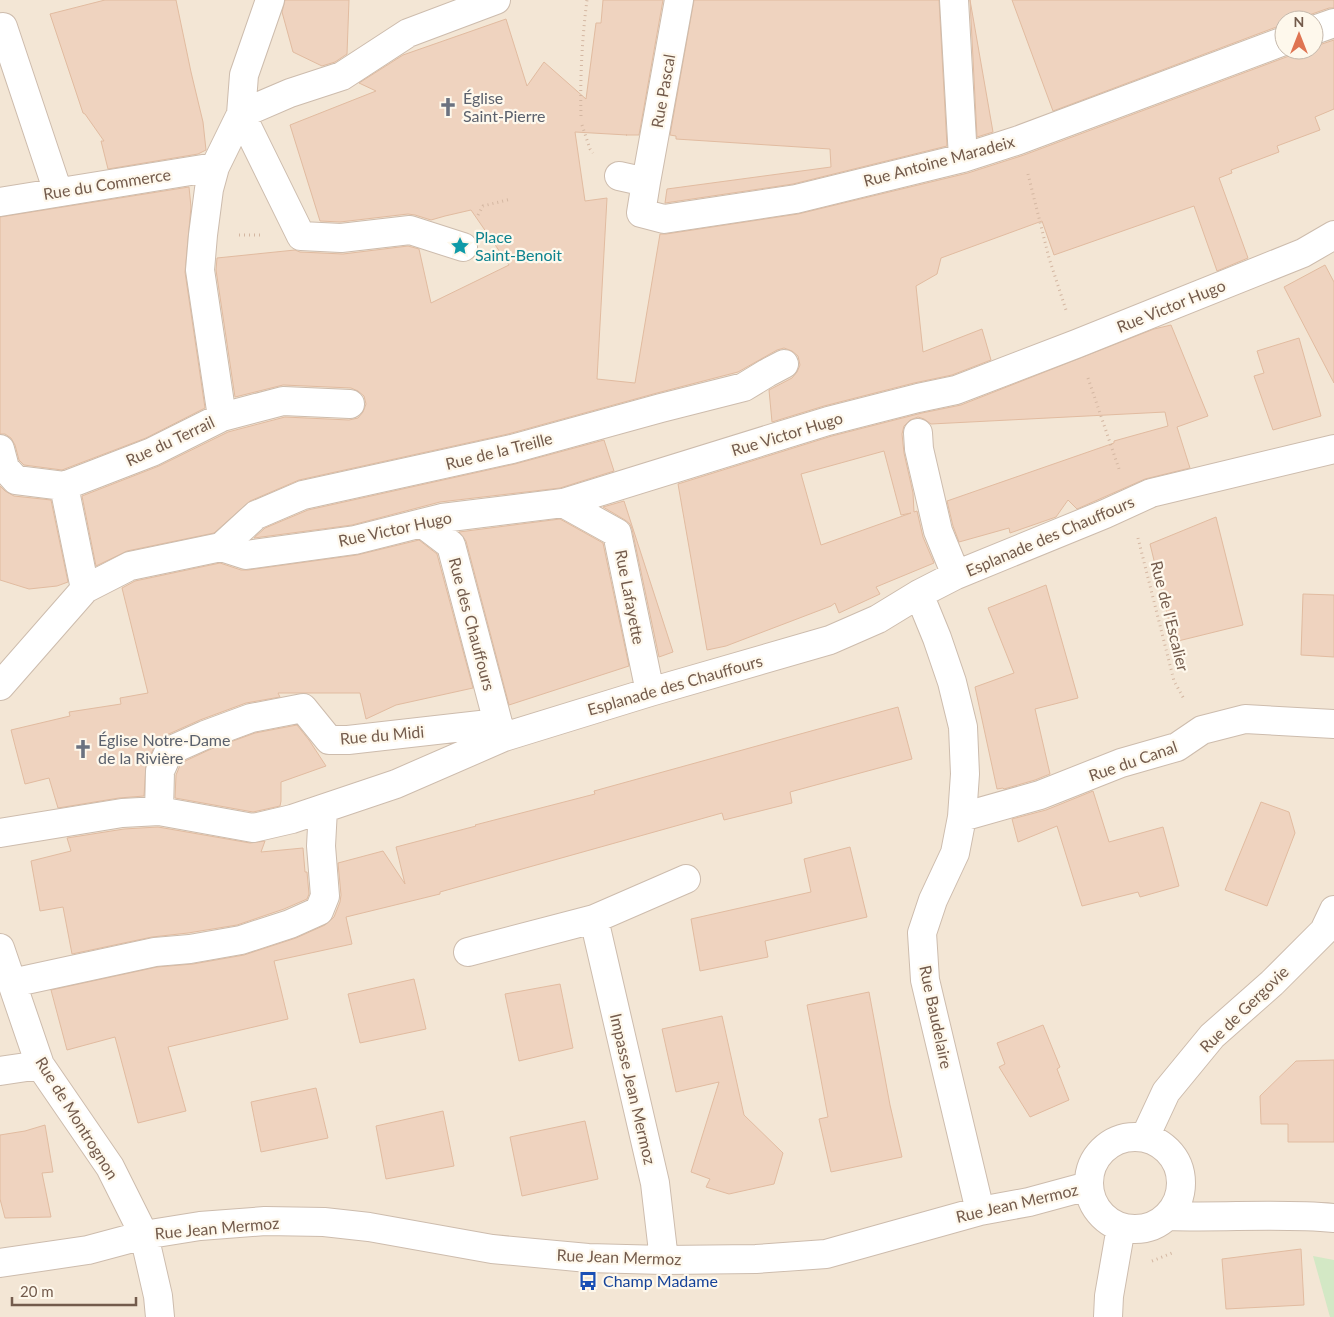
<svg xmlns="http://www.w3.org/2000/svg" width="1334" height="1317" font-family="Lato,sans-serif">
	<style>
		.residential { fill: #f3e6d5; fill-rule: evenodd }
		.green { fill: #d3e8c5 }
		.building { fill: #efd3bf; stroke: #e1bba0; fill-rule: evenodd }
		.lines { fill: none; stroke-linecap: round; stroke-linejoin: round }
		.street-casing { stroke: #cdbcad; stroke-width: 30 }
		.path { stroke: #d4b7a2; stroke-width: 3; stroke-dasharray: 1 4; stroke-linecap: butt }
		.street { stroke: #fff; stroke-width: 28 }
		.labels { text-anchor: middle; stroke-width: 4.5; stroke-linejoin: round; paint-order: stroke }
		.street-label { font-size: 16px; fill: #735b4c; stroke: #fef8ec }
		.worship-label { font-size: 16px; fill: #5b616d; stroke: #fef8ec; text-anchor: start }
		.culture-label { font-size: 16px; fill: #0d838f; stroke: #fef8ec; text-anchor: start }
		.transit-label { font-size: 16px; fill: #164399; stroke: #fef8ec; text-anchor: start }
	</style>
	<rect width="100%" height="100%" fill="#fbf4e6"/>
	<path class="residential" d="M0 0H1334V1317H0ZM1284 20H1314V50H1284Z"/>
	<path class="green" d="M1313 1256 1334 1260V1317H1330Z"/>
	<path class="building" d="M105 0H176L191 72 203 122 206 150 198 154 108 169 101 141H104L85 114 83 113 50 14Z
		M285 0H349L347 54 335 62 322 66 293 52 282 12Z
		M603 0H663L639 135H626H627L575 132 585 201 607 198 597 379 635 383 660 234H666L798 214 968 173 1024 155 1289 56 1297 50H1314V45H1319L1334 40V109L1315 117 1320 130 1277 146 1279 152 1231 170 1232 173 1219 178 1248 258 1217 271 1194 206 1054 255 1042 221 941 258 937 274 916 286 923 352 982 329 991 360 952 375 914 383 824 406 772 422 769 390 792 378 797 372 800 365 798 356 792 351 784 348 777 350 738 372 657 393 508 434 299 480 250 501 214 533 127 551 96 566 82 496 159 466 228 432 285 417 349 420 358 418 363 412 366 404 364 396 358 391 351 388 283 385 235 397 216 270 217 258 295 250 300 252 343 254 408 246 419 249 431 303 509 265 471 210 445 216 431 220 415 215 408 214 340 222 320 221 290 125 376 91 359 83 403 55 506 19 527 86 544 62 586 99 596 23H601Z
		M694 0H939L947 146 793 184 665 203 667 189 831 167 830 149 676 139V136L670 135Z
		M970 0 993 132 977 137Z
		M1012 0H1334V8H1329L1309 15 1302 20H1284V26H1279L1053 111Z
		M189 187 191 207 185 272 205 408 146 438 62 470 24 465 19 460 15 445 11 438 5 434H0V217Z
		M1325 265 1334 282V383L1284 287Z
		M1171 325 1208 416 1177 427 1190 468 1145 479 1077 509 1068 500 1056 517 1010 533 1009 528 959 542 953 526 947 501 1114 443V441L1168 426 1165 412 931 424 924 419 918 417 910 420 904 426 902 434 904 453 913 493 914 512 917 511 923 537 934 563 876 587 880 594 839 613 835 603 831 606 726 646 707 650 678 484 832 436 922 413 961 405 1154 329ZM884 451 901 515 911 513 821 545 801 474Z
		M1299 338 1321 416 1273 430 1254 376 1264 373 1257 351Z
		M604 440 614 471 560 488 440 502 352 525 254 538 265 528 308 510 515 464Z
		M0 486 5 491 14 496 51 500 68 582 57 586 29 589 0 580Z
		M624 501 673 652 659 657 632 529 630 524 625 520 603 507Z
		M1216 517 1243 625 1174 642 1150 544Z
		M560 519 603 543 629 666 509 705 466 541 459 532Z
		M419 540 437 554 473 688 396 705 366 719 360 693H278L280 697 246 703 200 720 162 737 155 745 146 765 144 796 119 798 58 808 49 778 25 784 11 730 70 716 69 712 121 704 120 698 148 693 122 588 135 581 220 563 241 570H248L357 555Z
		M1046 585 1078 698 1035 709 1050 774 1035 780 1004 789 1003 788 997 789 975 687 1014 673 988 608Z
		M1303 594 1334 595V657L1301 655Z
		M898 707 912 759 790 792 792 803 724 820 722 813 440 892V894L346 917 352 944 274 961 288 1019 168 1047 186 1111 138 1123 115 1037 67 1050 51 990 157 967 193 964 244 955 296 938 325 925 334 917 340 902 341 895 338 863 383 851 405 884 396 847 476 826 475 825 595 794 594 791Z
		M297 725 309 740 326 766 281 782V801L280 806 253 812 175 798 176 775 181 763 211 749 255 733Z
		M1093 791 1109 842 1163 827 1179 886 1140 897 1138 892 1082 906 1057 826 1018 842 1012 819 1046 810Z
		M1261 802 1289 812 1295 833 1267 906 1225 890Z
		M158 827 250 843 265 841 261 852 303 848 305 872H307L309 894 307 899 284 909 237 925 188 933 152 937 72 954 63 907 40 911 31 861 71 851 67 838 124 829Z
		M850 847 867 917 765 941 768 957 700 971 691 919 811 892 804 859Z
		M414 979 426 1029 360 1043 348 994Z
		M560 984 573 1048 519 1061 505 994Z
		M869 992 890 1105 902 1157 831 1172 819 1119 828 1117 807 1005Z
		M722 1016 744 1115 783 1153 774 1184 729 1194 706 1187 710 1179 691 1172 719 1082 676 1092 662 1029Z
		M1043 1025 1060 1067 1057 1069 1069 1100 1030 1117 999 1067 1005 1064 997 1043Z
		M1334 1060V1142H1288V1124H1261L1260 1096 1296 1061Z
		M316 1088 328 1138 261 1152 251 1102Z
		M443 1111 454 1166 386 1179 376 1126Z
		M585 1121 598 1179 522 1196 510 1137Z
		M45 1125 53 1172 42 1173 51 1217 5 1218 0 1199V1135L25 1131Z
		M1301 1249 1304 1305 1226 1309 1222 1259Z"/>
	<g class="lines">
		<g class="street-casing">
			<path id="street" d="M954 0 963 158
				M3 27 58 192
				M1314 30 1334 23
				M241 114 301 236 341 238 410 230 463 247
				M241 114 290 93 342 76 408 33 496 0
				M619 176 646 182 641 213 664 219 796 199 963 158 1019 140 1284 41
				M646 182 679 0
				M0 202 215 167
				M222 417 283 401 350 404
				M918 433 919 449 938 531 956 575
				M0 449 5 468 16 480 64 486
				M563 503 617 533 650 692
				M422 523 451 545 498 723 504 737
				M221 547 246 555 355 540 442 518 563 503 828 421 918 398 956 390 1076 344 1303 253 1334 235
				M85 589 64 486 152 452 222 417 200 270 203 235 209 189 215 167 241 114 244 75 270 0
				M919 594 937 638 952 682 963 727 965 774 962 817 955 853 933 900 922 933 925 980 980 1211
				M0 686 85 589 130 566 221 547 256 515 303 495 512 449 661 408 744 387 767 373 784 364
				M159 811 160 771 169 751 205 735 251 718 303 708 329 740H348L498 723
				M962 817 1040 795 1121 763 1177 747 1202 730 1245 719 1334 724
				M0 833 122 813 159 811 253 828 292 819 396 784 504 737 650 692 830 640 878 619 919 594 956 575 1105 514 1151 493 1334 449
				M594 919 686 879
				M0 948 40 1065 110 1167 144 1235 158 1296 160 1317
				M468 952 594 919 655 1183 664 1260
				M12 983 155 952 190 949 241 940 290 924 319 911 325 896 321 846 323 809
				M0 1071 40 1065
				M1089 1183a46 46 0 1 1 92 0a46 46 0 1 1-92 0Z
				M1145 1137 1166 1092 1212 1036 1272 983 1324 931 1334 910
				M1168 1216C1224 1218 1279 1213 1334 1218
				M0 1263 88 1250 144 1235 200 1226 265 1221 324 1222 369 1227 492 1249 588 1258 664 1260 756 1259 826 1254 980 1211 1029 1202 1088 1186
				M1108 1317 1109 1296 1121 1227"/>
		</g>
		<path class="path" d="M581 116C580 78 582 38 587 0
			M582 125 590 149 593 153
			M1028 174 1049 258 1066 310
			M478 215 483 206 511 199
			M239 235H260
			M1088 378 1119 469
			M1138 538 1174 681 1184 699
			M1152 1261 1172 1253"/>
		<use href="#street" class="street"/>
	</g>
	<defs>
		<g id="church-bare" transform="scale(1.5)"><path d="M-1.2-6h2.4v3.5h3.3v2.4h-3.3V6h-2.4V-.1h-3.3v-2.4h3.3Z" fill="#6b7280" stroke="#fef8ec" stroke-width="2.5" paint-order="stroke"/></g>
		<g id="sight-bare" transform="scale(1.5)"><path d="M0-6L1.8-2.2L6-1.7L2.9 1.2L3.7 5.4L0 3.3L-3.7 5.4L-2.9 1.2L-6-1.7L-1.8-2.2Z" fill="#0f9aa8" stroke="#fef8ec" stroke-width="2.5" paint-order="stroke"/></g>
		<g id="bus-bare" transform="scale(1.5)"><path d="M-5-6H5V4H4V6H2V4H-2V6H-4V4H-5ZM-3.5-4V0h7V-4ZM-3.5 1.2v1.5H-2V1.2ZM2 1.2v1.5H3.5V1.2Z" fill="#1a4fb4" stroke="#fef8ec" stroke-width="2.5" paint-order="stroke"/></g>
	</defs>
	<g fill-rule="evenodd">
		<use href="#church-bare" x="448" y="107"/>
		<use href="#sight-bare" x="460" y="246"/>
		<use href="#church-bare" x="83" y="749"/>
		<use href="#bus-bare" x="588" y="1281"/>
	</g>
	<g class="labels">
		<g class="street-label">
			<text transform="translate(663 91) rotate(-80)" y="6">Rue Pascal</text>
			<text transform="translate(939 161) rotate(-15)" y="6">Rue Antoine Maradeix</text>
			<text transform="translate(107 184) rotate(-9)" y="6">Rue du Commerce</text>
			<text transform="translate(1171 306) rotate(-22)" y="6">Rue Victor Hugo</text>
			<text transform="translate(787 434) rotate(-17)" y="6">Rue Victor Hugo</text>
			<text transform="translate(170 441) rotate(-25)" y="6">Rue du Terrail</text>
			<text transform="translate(499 451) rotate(-14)" y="6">Rue de la Treille</text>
			<text transform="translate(395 529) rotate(-12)" y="6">Rue Victor Hugo</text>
			<text transform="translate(1050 536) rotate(-23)" y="6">Esplanade des Chauffours</text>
			<text transform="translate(630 597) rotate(79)" y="6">Rue Lafayette</text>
			<text transform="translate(1170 616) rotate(76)" y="6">Rue de l'Escalier</text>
			<text transform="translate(472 624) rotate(75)" y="6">Rue des Chauffours</text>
			<text transform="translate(675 685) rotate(-16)" y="6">Esplanade des Chauffours</text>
			<text transform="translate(382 735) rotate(-5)" y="6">Rue du Midi</text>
			<text transform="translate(1133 761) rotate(-19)" y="6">Rue du Canal</text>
			<text transform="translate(1244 1009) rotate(-44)" y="6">Rue de Gergovie</text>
			<text transform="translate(936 1017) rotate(78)" y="6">Rue Baudelaire</text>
			<text transform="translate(633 1089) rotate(77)" y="6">Impasse Jean Mermoz</text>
			<text transform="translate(77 1118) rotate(58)" y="6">Rue de Montrognon</text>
			<text transform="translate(1017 1203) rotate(-13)" y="6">Rue Jean Mermoz</text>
			<text transform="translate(217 1228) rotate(-5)" y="6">Rue Jean Mermoz</text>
			<text transform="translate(619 1257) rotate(2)" y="6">Rue Jean Mermoz</text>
		</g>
		<g class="worship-label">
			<text x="463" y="104">Église<tspan x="463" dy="18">Saint-Pierre</tspan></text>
			<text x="98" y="746">Église Notre-Dame<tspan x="98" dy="18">de la Rivière</tspan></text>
		</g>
		<g class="culture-label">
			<text x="475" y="243">Place<tspan x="475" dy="18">Saint-Benoit</tspan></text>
		</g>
		<g class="transit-label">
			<text x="603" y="1287">Champ Madame</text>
		</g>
	</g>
	<g transform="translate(1299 35)"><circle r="24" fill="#fef8ec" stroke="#c6b9ac"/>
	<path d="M0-4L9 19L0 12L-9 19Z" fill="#df7452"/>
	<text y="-8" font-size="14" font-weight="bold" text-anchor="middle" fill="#735b4c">N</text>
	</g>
	<path d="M12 1297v8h124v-8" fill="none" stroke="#735b4c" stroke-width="2.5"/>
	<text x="20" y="1297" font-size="15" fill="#735b4c" stroke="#fef8ec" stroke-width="4" paint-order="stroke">20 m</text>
</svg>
